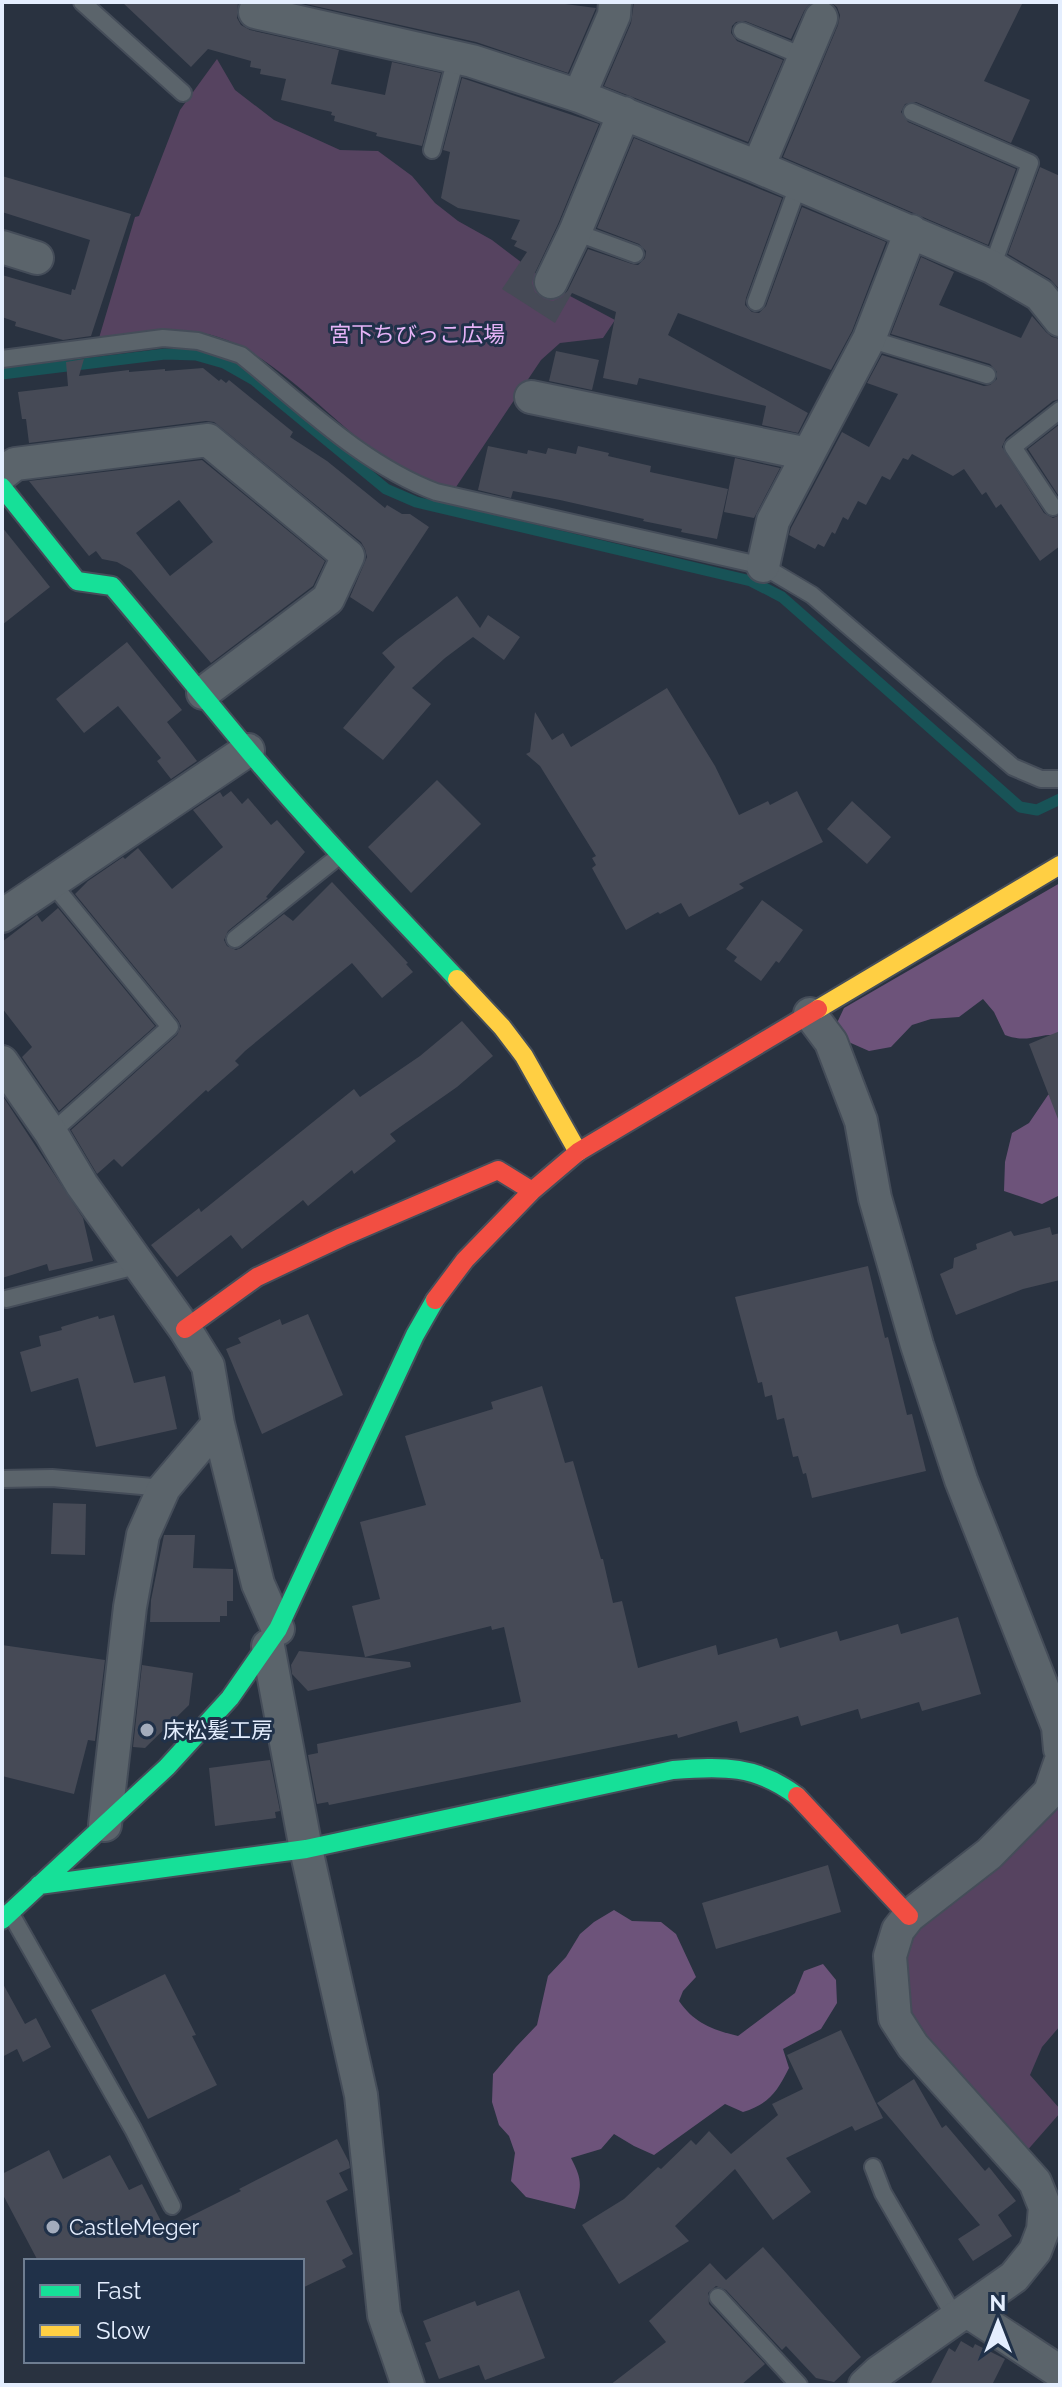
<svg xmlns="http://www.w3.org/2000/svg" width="1062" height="2387" font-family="Raleway,'Noto Sans JP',sans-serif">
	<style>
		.green { fill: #564360 }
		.forest { fill: #6d537a }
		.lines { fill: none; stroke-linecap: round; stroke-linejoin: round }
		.stream { stroke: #185357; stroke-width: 11 }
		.building { fill: #464a56; fill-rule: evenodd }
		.lane-casing { stroke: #454d59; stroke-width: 20 }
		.street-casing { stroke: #454d59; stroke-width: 36 }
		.fast-casing { stroke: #454d59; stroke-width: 22 }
		.slow-casing { stroke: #454d59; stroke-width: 22 }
		.jam-casing { stroke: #454d59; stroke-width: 22 }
		.lane { stroke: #5b646b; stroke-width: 16 }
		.street { stroke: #5b646b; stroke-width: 32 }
		.fast { stroke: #16e098; stroke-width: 18 }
		.slow { stroke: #ffcf43; stroke-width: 18 }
		.jam { stroke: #f24e42; stroke-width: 18 }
		.poi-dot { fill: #a3acbc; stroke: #203149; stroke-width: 3 }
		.labels { text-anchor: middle; stroke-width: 6; stroke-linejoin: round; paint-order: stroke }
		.park-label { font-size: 22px; fill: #e5b3f7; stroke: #203149 }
		.poi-label { font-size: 22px; fill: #e4eefe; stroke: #203149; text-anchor: start }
	</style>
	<rect width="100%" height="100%" fill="#293240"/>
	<path class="green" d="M217 59 235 90 274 120 340 150 378 151 412 176 435 203 458 221 492 240 555 288 615 320 603 338 560 343 541 360 454 490C433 484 411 477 392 464 335 427 269 344 202 333 168 328 133 333 99 338L135 217 139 216 180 110Z
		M1060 1804V2026L1042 2047 1030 2075 1060 2109V2113L1025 2153 945 2065 907 2013 902 1963 914 1933 989 1876 1056 1811Z"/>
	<path class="forest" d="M1060 883V1035C1037 1033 1029 1044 1005 1035L994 1012 983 999 959 1017 931 1019 912 1025 891 1047 869 1051 844 1040 836 1025 844 1008Z
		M1060 1088V1195L1042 1204 1004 1191 1005 1162 1012 1133 1029 1123 1048 1095Z
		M614 1910 632 1921 661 1922 676 1934 696 1977 683 1991 679 2001C694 2023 713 2030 738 2036L795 1993 804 1971 823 1964 836 1980 837 2003 821 2029 783 2049 789 2068C777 2092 769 2104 743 2112L725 2104 654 2155 634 2146 614 2134 601 2149 571 2158C582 2179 582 2185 575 2209L526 2197 511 2181 515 2153 509 2136 499 2125 492 2102 493 2074 516 2047 537 2025 548 1976 566 1957 580 1934 594 1922Z"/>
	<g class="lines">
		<path class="stream" d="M2 374 165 354 196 355 224 363 254 380 386 489 416 502 751 581 782 597 1020 807 1037 810 1060 799"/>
	</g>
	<path class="building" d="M122 2H238L237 18 241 25 250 30 339 50 331 84 385 95 392 62 441 73 422 146 376 136 377 133 334 121 335 116 331 115 332 112 281 100 286 79 260 74 261 69 250 67 251 61 208 49 191 67Z
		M297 2H550L596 8 568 73 476 42Z
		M634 2H811L804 11 791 39 745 21 736 22 732 26 731 33 737 41 783 60 748 142 604 86 631 23Z
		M830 2H1023L984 81 1030 100 1011 143 916 102 905 104 901 112 908 122 1016 169 988 245 783 157 838 25 840 15 837 7Z
		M462 78 599 124 558 224 534 275 532 283 535 292 544 299 553 301 562 297 568 290 588 249 632 264 638 265 645 258 646 251 639 244 597 228 634 138 782 198 746 298 745 305 752 312 759 313 766 306 802 207 886 242 852 331 831 370 678 313 668 335 808 413 798 433 762 425 766 406 639 378 637 385 603 378 616 312 572 293 555 323 502 289 527 252 514 246 517 241 511 239 520 220 458 208 441 198 450 152 443 150Z
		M1040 167 1060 176V290L1050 279 1008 254Z
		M2 176 131 214 91 336 63 340 15 326 16 322 2 317V275L71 295 72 289 75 290 90 240 2 212Z
		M921 257 954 272 939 305 1021 338 1032 316 1046 332 1052 337 1060 339V399L1053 401 1006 438 1002 447 1044 513 1053 518 1060 515V546L1040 561 1001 504 996 508 986 492 982 495 964 469 953 476 912 454 908 460 903 458 890 480 882 476 866 505 858 501 848 520 843 517 835 534 832 532 824 547 818 544 815 549 789 535 791 528 842 432 869 447 898 394 867 383 882 355 984 386 990 385 997 379V372L990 364 891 334Z
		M556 351 599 360 592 390 549 381Z
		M84 359 79 376 129 370V372L165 369V371L203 368 219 381 221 379 226 383 229 380 293 432 290 437 327 461 385 508 387 505 402 514H410L429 527 373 612 350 597 367 557 365 549 361 542 214 422 206 421 29 443 26 419H22L18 392 68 386 66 362Z
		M1060 424V498L1028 449Z
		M488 446 527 454 528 450 546 454 548 448 576 454 578 446 609 453 608 456 651 466 650 472 728 489 717 539 681 532 682 529 643 521 644 519 560 500 513 491 511 498 478 490Z
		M735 458 780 468 754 518 724 512Z
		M202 460 325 561 313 586 211 663 131 570 117 562 102 559 96 551 89 556 29 481ZM179 500 213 542 170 576 136 533Z
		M2 527 50 587 2 625Z
		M457 596 480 628 488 615 520 637 504 660 473 637 445 658 412 688 431 704 383 760 343 728 395 667 382 653 397 640Z
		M127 642 182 710 167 722 197 761 171 779 157 761 161 758 118 706 84 733 56 699Z
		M667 688 715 766 739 815 768 801 770 805 797 791 823 842 739 884 744 888 689 917 681 903 660 914 658 912 626 930 592 868 596 865 592 858 596 856 540 766 526 754 530 752 535 712 552 740 563 733 571 747Z
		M437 780 481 824 411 893 368 847Z
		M231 791 242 804 248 798 271 825 277 820 305 852 266 897 268 898 228 931 224 940 227 946 236 950 241 948 284 914 293 921 332 882 408 963 406 964 413 972 382 998 352 963 245 1051 235 1061 239 1065 208 1092 206 1090 122 1167 114 1159 97 1174 71 1130 177 1035 181 1026 178 1020 75 894 88 881 123 857 125 859 138 848 172 889 223 847 193 810 220 792 223 797Z
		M852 801 891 837 867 864 827 829Z
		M762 900 803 930 779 963 776 961 761 981 734 961 737 957 726 949Z
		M58 908 155 1026 59 1111 22 1057 32 1047 2 1008V942L37 915 42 922Z
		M462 1021 493 1056 457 1087 390 1134 396 1141 354 1174 352 1170 308 1206 303 1200 242 1249 231 1235 177 1277 151 1245 199 1208 201 1212 354 1089 360 1097 420 1056Z
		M1060 1031V1119H1058L1029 1044Z
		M2 1095 83 1218 93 1261 49 1271 47 1264 2 1278Z
		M1050 1227 1052 1235 1060 1233V1280L1023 1289 956 1315 940 1274 953 1268 954 1258 977 1249 976 1244 1011 1231 1014 1236Z
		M868 1266 885 1338 888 1337 907 1415 912 1414 926 1471 812 1498 806 1473 803 1474 798 1456 793 1457 784 1418 777 1420 772 1395 765 1397 762 1382 758 1383 735 1297Z
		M308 1314 343 1395 262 1434 226 1349 241 1343 238 1338 280 1319 282 1325Z
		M114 1315 134 1383 165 1376 177 1429 96 1447 78 1378 31 1392 20 1352 41 1346 39 1336 62 1330 61 1327 98 1316 99 1319Z
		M542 1386 565 1463 573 1461 601 1559H603L613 1603 622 1601 638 1668 716 1645 718 1655 777 1638 780 1648 837 1631 840 1641 898 1624 901 1634 958 1617 981 1694 922 1711 919 1702 861 1719 858 1709 801 1726 798 1716 740 1733 737 1721 678 1738 677 1734 329 1805 328 1802 317 1804 308 1755 318 1753 317 1744 521 1702 504 1627 492 1630 491 1626 365 1657 352 1606 380 1599 360 1522 426 1505 405 1436 493 1409 491 1402Z
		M53 1503 86 1504 85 1555 51 1554Z
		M164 1535H195L193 1568 233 1569V1601H227V1616H220V1622H150L151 1600Z
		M2 1645 105 1660 95 1741 88 1740 74 1794 2 1776Z
		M299 1651 410 1662 411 1667 308 1691 292 1674 291 1665Z
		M142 1665 193 1673 189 1705 145 1748 133 1747Z
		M270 1760 280 1811 275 1812 276 1818 215 1826 209 1768Z
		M828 1865 841 1912 716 1949 702 1903Z
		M165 1974 196 2035 192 2036 217 2085 148 2119 91 2010Z
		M2 1982 25 2024 36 2018 51 2047 23 2062 17 2049 2 2057Z
		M841 2030 883 2118 855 2131 852 2126 786 2158 811 2192 773 2220 735 2169 675 2226 689 2241 619 2284 582 2225 624 2199 658 2167 661 2169 691 2140 696 2145 709 2131 731 2154 778 2115 772 2104 803 2089 787 2055Z
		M914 2079 942 2128 946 2125 985 2171 989 2167 1016 2201 998 2215 1012 2236 973 2261 958 2239 980 2225 877 2103Z
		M337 2139 349 2162 350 2168 339 2173 348 2190 326 2201 353 2254 342 2260 346 2267 302 2288V2261H38L2 2193V2174L49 2150 63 2179 110 2155 129 2190 142 2184 165 2229 241 2191 239 2189Z
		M763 2247 861 2357 834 2382 816 2378 786 2346 782 2350 726 2290 716 2286 708 2293 709 2304 765 2364 741 2385H610L666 2342 649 2321 710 2263 726 2280Z
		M519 2290 545 2358 485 2380 479 2365 439 2379 425 2343 431 2341 423 2321 475 2301 477 2306Z
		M961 2341 973 2348 975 2344 1005 2359 992 2385H930L949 2348 955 2352Z"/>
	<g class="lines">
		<g class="lane-casing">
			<path id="lane" d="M82 2 183 93
				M742 31 805 57
				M912 112 1030 163 992 267
				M432 150 456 58
				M575 232 635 254
				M756 302 798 186
				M869 339 987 375
				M2 359 163 338 198 341 241 355C302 404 362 464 436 492L763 566 812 595 1013 767 1041 779H1060
				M1053 507 1013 447 1060 410
				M51 882 170 1027 51 1133
				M235 939 339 856
				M6 1299 140 1265
				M2 1479 52 1478 164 1488
				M11 1914 133 2129 172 2206
				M873 2167 883 2193 956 2319
				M718 2297 799 2385"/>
		</g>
		<g class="street-casing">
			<path id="street" d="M258 2 255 12 472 61 579 96 758 167 992 267 1040 295 1060 320
				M579 96 614 15 615 2
				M758 167 821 18
				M2 247 37 258
				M551 282 575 232 624 113
				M531 397 808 454
				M2 474 15 464 208 440 348 556 328 599 203 693
				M763 566 773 521 869 339 911 231
				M2 916 248 750
				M810 1014 831 1042 861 1121 875 1198 917 1345 961 1480 1058 1727 1060 1749
				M2 1062 51 1133 82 1185 185 1329 208 1366 218 1424 258 1584 278 1629
				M268 1646 306 1849 361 2095 384 2315 408 2385
				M105 1825 130 1607 143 1535 164 1488 218 1424
				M967 2311 1060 2372
				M865 2385 879 2372 1014 2277 1035 2251 1043 2230 1045 2207 1035 2182 913 2046 895 2018 890 1956 898 1930 909 1916 989 1854 1050 1792 1060 1763"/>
		</g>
		<g class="fast-casing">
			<path id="fast" d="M2 487 77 581 112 586C158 640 202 695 248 750 314 829 387 904 457 979
				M39 1885 306 1849 673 1770C723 1766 756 1765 797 1796
				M2 1920 167 1767 230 1698 278 1629 415 1335 435 1300"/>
		</g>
		<g class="slow-casing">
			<path id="slow" d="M457 979 502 1027 524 1056 578 1152
				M818 1009 1060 865"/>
		</g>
		<g class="jam-casing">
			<path id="jam" d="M435 1300 465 1260 532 1191 578 1152 818 1009
				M185 1329 257 1277 342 1237 498 1170 532 1191
				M797 1796 909 1916"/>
		</g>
		<use href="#lane" class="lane"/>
		<use href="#street" class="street"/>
		<use href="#fast" class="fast"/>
		<use href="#slow" class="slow"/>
		<use href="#jam" class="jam"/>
	</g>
	<g class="poi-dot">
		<circle cx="147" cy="1730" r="8"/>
		<circle cx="53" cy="2227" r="8"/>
	</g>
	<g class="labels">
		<g class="park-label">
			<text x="417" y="342">宮下ちびっこ広場</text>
		</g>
		<g class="poi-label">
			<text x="163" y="1738">床松髪工房</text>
			<text x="69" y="2235">CastleMeger</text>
		</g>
	</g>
	<rect width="1062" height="2387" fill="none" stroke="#e4eefe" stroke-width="8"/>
	<rect x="24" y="2259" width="280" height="104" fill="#203149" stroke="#6e7d91" stroke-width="2"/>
	<rect x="40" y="2285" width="40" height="12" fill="#16e098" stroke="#6e7d91" stroke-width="2"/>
	<text x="96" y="2299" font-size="24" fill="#e4eefe">Fast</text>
	<rect x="40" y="2325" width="40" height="12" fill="#ffcf43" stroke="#6e7d91" stroke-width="2"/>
	<text x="96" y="2339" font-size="24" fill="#e4eefe">Slow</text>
	<g transform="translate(998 2323)" stroke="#203149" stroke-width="6" paint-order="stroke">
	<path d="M0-6L14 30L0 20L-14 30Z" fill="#e4eefe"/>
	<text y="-12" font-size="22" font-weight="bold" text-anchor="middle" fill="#e4eefe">N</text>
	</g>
</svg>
